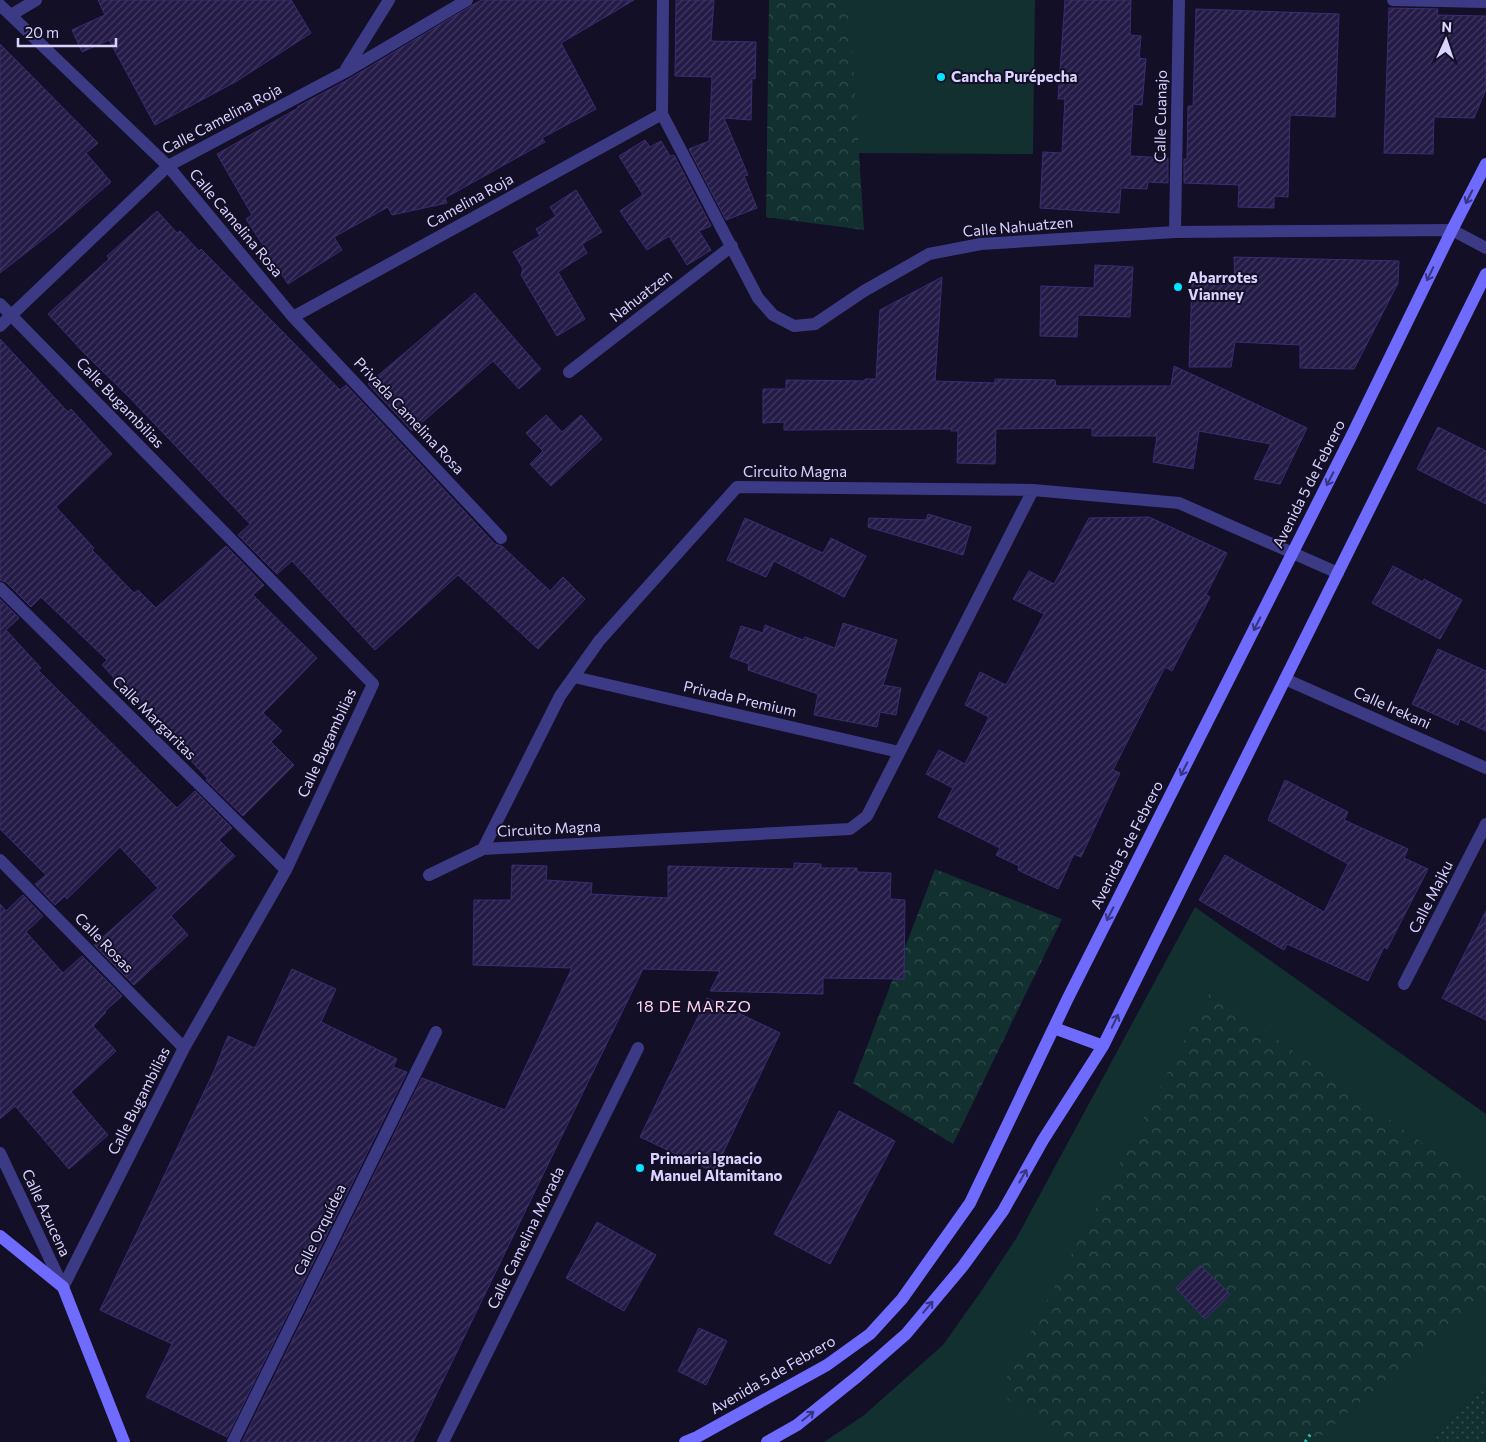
<svg xmlns="http://www.w3.org/2000/svg" width="1486" height="1442" font-family="Commissioner,sans-serif">
	<style>
		.grass { fill: #12302f }
		.forest { fill: url(#forest-crowns) }
		.park { fill: url(#park-dots) }
		.building { fill: url(#building-hatch); stroke: #3b2d73 }
		.lines { fill: none; stroke-linecap: round; stroke-linejoin: round }
		.path { stroke: #2fb8b0; stroke-width: 3; stroke-dasharray: 2.5 4; stroke-linecap: butt }
		.street { stroke: #3d3a85; stroke-width: 12 }
		.secondary { stroke: #6f6bff; stroke-width: 12 }
		.oneway { stroke: #38347d }
		.poi-dot { fill: #00e5ff; stroke: #130f26; stroke-width: 2 }
		.labels { text-anchor: middle; stroke-width: 4; stroke-linejoin: round; paint-order: stroke }
		.poi-label { font-size: 15px; font-weight: bold; fill: #d9d4ff; stroke: #130f26; text-anchor: start }
		.street-label { font-size: 15px; fill: #d9d4ff; stroke: #130f26 }
		.neighbourhood-label { font-size: 16px; letter-spacing: 1px; fill: #ffd6f0; stroke: #130f26 }
	</style>
	<defs>
		<pattern id="forest-crowns" width="20" height="18" patternUnits="userSpaceOnUse" patternTransform="scale(1.25)"><rect width="20" height="18" fill="#12302f"/><path d="M2 6a3 3 0 1 1 6 0M12 15a3 3 0 1 1 6 0" fill="none" stroke="#344d4e"/></pattern>
		<pattern id="park-dots" width="8" height="8" patternUnits="userSpaceOnUse" patternTransform="scale(1.25)"><rect width="8" height="8" fill="#12302f"/><path d="M2 2h.1M6 6h.1" fill="none" stroke="#344d4e" stroke-width="1.8" stroke-linecap="round"/></pattern>
		<pattern id="building-hatch" width="6" height="6" patternUnits="userSpaceOnUse" patternTransform="scale(1.25)"><rect width="6" height="6" fill="#241b47"/><path d="M-1 1l2-2M0 6l6-6M5 7l2-2" fill="none" stroke="#433b63"/></pattern>
	</defs>
	<rect width="100%" height="100%" fill="#130f26"/>
	<path class="grass" d="M849 0H1035L1033 154 846 153Z
		M1195 907 1486 1114V1442H824L863 1416 943 1345 982 1290 1017 1237Z"/>
	<path class="forest" d="M769 0H849L864 230 766 217Z
		M935 869 1062 919 953 1144 853 1083Z
		M1210 992 1486 1188V1293L1314 1442H1060L999 1392Z"/>
	<path class="park" d="M1486 1380V1442H1431Z"/>
	<path class="building" d="M98 0H291L311 33 237 81 155 125 109 40 82 52 72 30 105 15Z
		M481 0H634L561 43 596 109 542 138 545 142 445 198 447 203 392 215 388 207 334 237 342 250 288 284 246 219 252 215 217 154 298 108 297 107 349 79Z
		M676 0H714L711 41 756 42 755 79 752 78 751 120 724 118 748 175 744 176 757 208 726 220 689 149 709 141 712 77 675 76Z
		M1065 0H1131L1130 35 1141 36 1139 58 1146 59 1142 105 1133 104 1130 156 1168 158V183L1148 182 1147 189 1121 188 1119 213 1040 208 1043 152 1062 153 1065 99H1058Z
		M1389 8 1438 9 1437 15 1486 16V89L1474 118 1434 117 1433 154 1384 153Z
		M1196 9 1339 14 1335 117 1290 115 1288 197 1274 196V208L1238 207 1239 185 1184 183V159H1187L1188 106H1193Z
		M0 44 98 143 86 153 111 182 55 230 0 273Z
		M645 140 650 147 661 141 670 156 674 155 711 226 699 231 711 250 687 265 669 236 647 250 620 211 643 195 619 156Z
		M576 190 602 232 582 244 587 253 558 272 585 319 557 336 521 275 523 269 513 252 540 236 536 229 556 216 550 207Z
		M157 211 177 233 180 231 199 251 201 249 340 390 346 385 495 544 502 546 550 591 563 577 585 599 538 649 458 575 375 650 292 561 277 574 238 535 250 524 128 396 84 353 48 314 109 259 107 256Z
		M1234 257 1399 261 1398 283 1354 369 1300 368V345L1235 342 1231 367H1189L1192 283 1235 284Z
		M1095 265 1133 267 1130 317 1078 315 1077 337 1040 336 1041 286 1094 288Z
		M942 277 935 381 995 383V379L1055 380 1056 386H1171L1174 366 1307 428 1280 484 1254 479 1271 444 1199 431 1193 469 1153 462 1157 436H1092V428L996 429 995 464 957 463 958 431H951V429L784 430V422L763 423V389H786V380L865 381V379H876L880 310Z
		M475 293 541 369 519 389 493 361 412 431 368 384Z
		M0 339 68 412 71 409 112 454 56 507 94 548 92 550 134 593 138 590 156 608 226 546 264 585 253 595 317 658 263 713 282 731 271 742 294 765 243 816 206 780 208 779 102 665 107 660 41 597 31 607 6 582 0 580Z
		M546 415 562 432 581 415 602 439 551 486 530 464 543 451 526 433Z
		M1438 427 1486 451V504L1417 469Z
		M928 514 971 527 963 555 868 527 869 518 926 520Z
		M1149 517 1227 553 1206 595 1210 597 1172 671 1165 667 1113 770 1120 773 1081 857 1074 854 1058 889 1018 870 1019 866 996 855 1000 848 938 817 953 788 926 774 939 750 965 764 989 717 965 705 980 672 1006 685 1044 614 1013 599 1029 571 1054 584 1089 518Z
		M745 518 823 553 831 538 866 556 844 597 774 561 766 577 727 560Z
		M1393 566 1423 582 1424 579 1462 600 1440 639 1372 603Z
		M0 599 19 618 6 630 41 668 38 670 177 808 195 791 232 828 219 840 235 856 171 916 188 935 134 985 94 945 158 888 120 847 67 899 65 896 55 905 35 884 46 875 0 829Z
		M843 623 897 640 883 685 901 688 896 715 880 712 877 727 814 715 818 694 748 670 749 664 730 657 741 626 763 633 765 625 803 640 805 637 835 648Z
		M1438 649 1486 671V731L1460 719 1458 725 1412 704Z
		M1285 780 1348 812 1344 820 1408 849 1404 858 1428 869 1387 949 1384 947 1368 981 1287 944 1284 950 1199 900 1225 855 1324 912 1348 864 1268 820Z
		M794 863 821 864V868H857V872L891 873 890 899 905 900 904 979 823 978V994L710 991 720 971 643 969 413 1442H242L422 1078 505 1110 572 968 473 965 474 900H511L512 865 547 866 546 880 592 883 591 894 668 898V866L794 869Z
		M23 895 43 916 26 932 63 973 82 956 122 996 105 1011 106 1012 93 1026 116 1051 71 1092 108 1135 69 1169 15 1106 0 1119V904L6 911Z
		M1486 911V1020L1442 998Z
		M292 969 336 989 321 1022 397 1059 393 1067 407 1072 227 1437 146 1397 172 1344 100 1310 214 1071 228 1036 255 1048Z
		M707 998 780 1033 714 1172 640 1137Z
		M839 1111 895 1141 830 1264 774 1234Z
		M597 1222 656 1255 624 1311 566 1278Z
		M1200 1265 1230 1294 1205 1319 1176 1288Z
		M699 1328 727 1341 706 1385 678 1371Z"/>
	<g class="lines">
		<path class="path" d="M1305 1442 1312 1432"/>
		<path class="street" d="M663 0 662 114 758 298 773 315 794 326 815 324 864 291 929 254 981 244 1175 232 1452 230 1486 248
			M1393 0 1486 2
			M0 5 168 166 293 317 501 538
			M11 15 36 0
			M346 69 389 0
			M1175 232 1179 0
			M0 304 373 684 286 870 184 1048 63 1287
			M293 317 662 114
			M0 326 168 166 345 72 467 0
			M569 372 732 246
			M0 588 286 870
			M574 677 899 752
			M1285 679 1486 768
			M483 849 560 696 599 641 737 487 1033 490 1179 503 1338 573
			M0 860 184 1048
			M429 875 483 849 850 829 867 816 1033 490
			M1404 984 1486 824
			M0 1153 63 1287
			M233 1442 436 1032
			M443 1442 638 1048"/>
		<path class="secondary" d="M1054 1028 1103 1046
			M0 1236 63 1287 124 1442
			M685 1442 697 1437 827 1365 870 1334 902 1299 970 1203 1068 998 1352 435 1452 230 1486 164
			M767 1442 797 1425 858 1376 906 1334 963 1266 1003 1211 1043 1140 1103 1046 1486 274"/>
	</g>
	<defs><path id="oneway-shaft" d="M-6 0H5M1.5-3L5.5 0L1.5 3" fill="none" stroke-width="1.6" stroke-linecap="round" stroke-linejoin="round" transform="scale(1.25)"/></defs>
	<g class="oneway">
		<use href="#oneway-shaft" transform="translate(1469 197) rotate(117)"/>
		<use href="#oneway-shaft" transform="translate(1430 274) rotate(116)"/>
		<use href="#oneway-shaft" transform="translate(1330 479) rotate(117)"/>
		<use href="#oneway-shaft" transform="translate(1257 624) rotate(117)"/>
		<use href="#oneway-shaft" transform="translate(1184 769) rotate(117)"/>
		<use href="#oneway-shaft" transform="translate(1110 914) rotate(117)"/>
		<use href="#oneway-shaft" transform="translate(1115 1021) rotate(-64)"/>
		<use href="#oneway-shaft" transform="translate(1023 1176) rotate(-61)"/>
		<use href="#oneway-shaft" transform="translate(928 1307) rotate(-50)"/>
		<use href="#oneway-shaft" transform="translate(808 1416) rotate(-39)"/>
	</g>
	<g class="poi-dot">
		<circle cx="941" cy="77" r="5"/>
		<circle cx="1178" cy="287" r="5"/>
		<circle cx="640" cy="1168" r="5"/>
	</g>
	<g class="labels">
		<g class="poi-label">
			<text x="951" y="82">Cancha Purépecha</text>
			<text x="1188" y="283">Abarrotes<tspan x="1188" dy="17">Vianney</tspan></text>
			<text x="650" y="1164">Primaria Ignacio<tspan x="650" dy="17">Manuel Altamitano</tspan></text>
		</g>
		<g class="street-label">
			<text transform="translate(1161 116) rotate(-89)" y="5">Calle Cuanajo</text>
			<text transform="translate(222 119) rotate(-28)" y="5">Calle Camelina Roja</text>
			<text transform="translate(470 201) rotate(-29)" y="5">Camelina Roja</text>
			<text transform="translate(236 223) rotate(50)" y="5">Calle Camelina Rosa</text>
			<text transform="translate(1018 227) rotate(-5)" y="5">Calle Nahuatzen</text>
			<text transform="translate(641 296) rotate(-38)" y="5">Nahuatzen</text>
			<text transform="translate(120 403) rotate(46)" y="5">Calle Bugambilias</text>
			<text transform="translate(409 416) rotate(47)" y="5">Privada Camelina Rosa</text>
			<text x="795" y="477">Circuito Magna</text>
			<text transform="translate(1309 484) rotate(-63)" y="5">Avenida 5 de Febrero</text>
			<text transform="translate(740 699) rotate(13)" y="5">Privada Premium</text>
			<text transform="translate(1392 708) rotate(24)" y="5">Calle Irekani</text>
			<text transform="translate(154 718) rotate(45)" y="5">Calle Margaritas</text>
			<text transform="translate(327 743) rotate(-65)" y="5">Calle Bugambilias</text>
			<text transform="translate(549 829) rotate(-3)" y="5">Circuito Magna</text>
			<text transform="translate(1127 845) rotate(-63)" y="5">Avenida 5 de Febrero</text>
			<text transform="translate(1431 897) rotate(-63)" y="5">Calle Majku</text>
			<text transform="translate(104 943) rotate(46)" y="5">Calle Rosas</text>
			<text transform="translate(139 1101) rotate(-63)" y="5">Calle Bugambilias</text>
			<text transform="translate(46 1213) rotate(65)" y="5">Calle Azucena</text>
			<text transform="translate(320 1230) rotate(-64)" y="5">Calle Orquídea</text>
			<text transform="translate(526 1238) rotate(-64)" y="5">Calle Camelina Morada</text>
			<text transform="translate(773 1375) rotate(-30)" y="5">Avenida 5 de Febrero</text>
		</g>
		<g class="neighbourhood-label">
			<text x="694" y="1012">18 DE MARZO</text>
		</g>
	</g>
	<g transform="translate(1446 40) rotate(3)" stroke="#130f26" stroke-width="4" paint-order="stroke">
	<path d="M0-4L9 19L0 12L-9 19Z" fill="#d9d4ff"/>
	<text y="-8" font-size="14" font-weight="bold" text-anchor="middle" fill="#d9d4ff">N</text>
	</g>
	<path d="M18 38v8h98v-8" fill="none" stroke="#d9d4ff" stroke-width="2.5"/>
	<text x="25" y="38" font-size="15" fill="#d9d4ff" stroke="#130f26" stroke-width="4" paint-order="stroke">20 m</text>
</svg>
